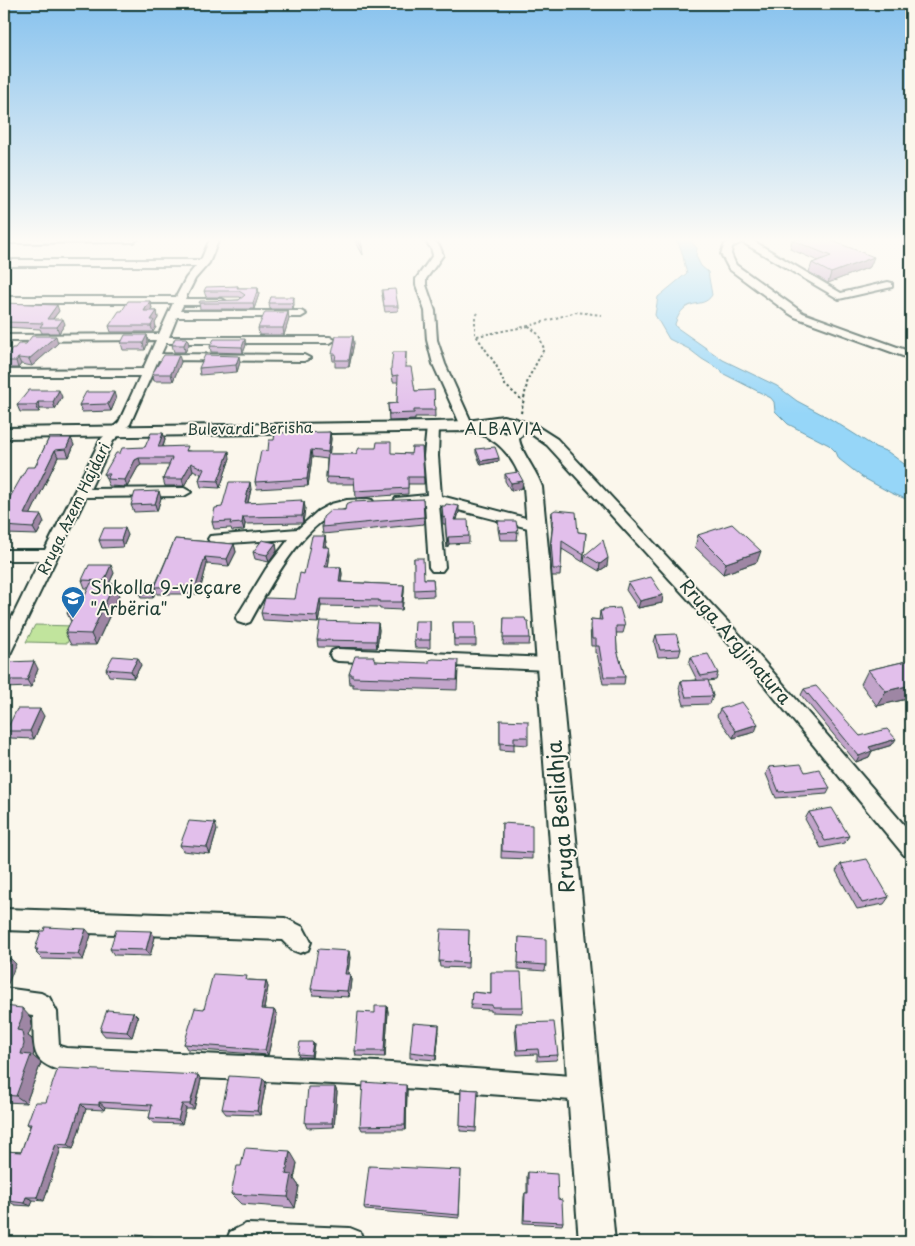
<svg xmlns="http://www.w3.org/2000/svg" width="915" height="1246" font-family="'Playpen Sans',sans-serif">
	<style>
		.green { fill: #c1e49d; stroke: #709068 }
		.water { fill: #96d6f8; stroke: #69a }
		.lines { fill: none; stroke-linecap: round; stroke-linejoin: round }
		.minor-casing { stroke: #1f3d34; stroke-width: 4 }
		.major-casing { stroke: #1f3d34; stroke-width: 4 }
		.path { stroke: #1f3d34; stroke-width: 2; stroke-dasharray: 2.5 2.5; stroke-linecap: butt }
		.minor { fill: #fbf7ec; fill-rule: evenodd }
		.major { fill: #fbf7ec; fill-rule: evenodd }
		.wall { fill: #c2a4ca; stroke: #1f3d34 }
		.shaded-wall { fill: #9e86a4; stroke: #1f3d34 }
		.building { fill: #e2bfeb; stroke: #1f3d34 }
		.labels { text-anchor: middle; stroke-width: 4; stroke-linejoin: round; paint-order: stroke }
		.far-street-label { font-size: 15px; fill: #1f3d34; stroke: #fbf7ec }
		.far-quarter-label { font-size: 16px; letter-spacing: 1px; fill: #1f3d34; stroke: #fbf7ec }
		.poi-label { font-size: 18px; fill: #1f3d34; stroke: #fbf7ec; text-anchor: start }
		.street-label { font-size: 18px; fill: #1f3d34; stroke: #fbf7ec }
		.near-street-label { font-size: 21px; fill: #1f3d34; stroke: #fbf7ec }
	</style>
	<rect width="100%" height="100%" fill="#fbf7ec"/>
	<filter id="ink" filterUnits="userSpaceOnUse"><feTurbulence type="fractalNoise" baseFrequency=".02" numOctaves="2"/><feDisplacementMap in="SourceGraphic" scale="10" xChannelSelector="R" yChannelSelector="G"/><feConvolveMatrix kernelMatrix="1 2 1 2 8 2 1 2 1" color-interpolation-filters="sRGB"/></filter>
	<g filter="url(#ink)">
		<path class="green" d="M35 625 76 626 67 643 26 642Z"/>
		<path class="water" d="M675 239H689L697 248 696 256 701 266 708 272 712 295C702 311 685 294 675 324L676 327 723 360 777 386 797 401 829 418 875 447 888 452 911 469V501L891 493 862 477 839 459 836 452 829 445 788 424 775 411 774 402 771 398 722 373V371L702 359 689 349 669 339 655 315 658 297 687 273C683 262 684 249 675 239Z"/>
		<g class="lines">
			<g class="minor-casing">
				<path id="minor" d="M4 239H138L134 242 4 243Z
					M210 239H219L209 263 195 279 185 299H222L227 302 222 305H183L180 311H301L306 314 301 317H177L169 337H330L335 340 330 343H166L161 354 304 355 310 358 304 361 158 360 130 424 113 441 90 489 184 488 191 492 184 496 86 497 12 650 10 654 4 656V634L40 560H4V550H45L101 439 119 422 140 376H4V370L143 369 156 340 4 341V335L159 334 173 303H4V297H176L186 278 196 266H4V260H201Z
					M424 239H433L440 247 443 255 426 279V285L435 311 437 340 445 364 473 426 467 430 461 426 433 364 427 340 425 311 416 285V279L433 255 431 248Z
					M734 239H750L841 293 888 282 892 283V287L839 299 742 242 732 247 731 254 736 265 803 313 911 352V359L795 317 787 312 729 269 721 254 725 244Z
					M511 418 535 425 557 439 753 649 911 833V857L904 855 741 657 547 445 527 431 507 425 505 422Z
					M433 423 439 427 438 456 441 496 541 522 543 525 541 528 536 530 439 505 445 567 442 571H432L429 567 425 504H396L394 501 396 498 427 495 424 456 427 427Z
					M367 499 372 500 374 503 372 506C362 509 351 506 341 510 301 526 270 586 250 622L244 624 238 622 236 618 266 569 289 539 215 544 210 542 208 539 210 536 298 529 318 511 331 504 347 500Z
					M338 649 548 658 554 659 557 664 554 669 548 670 338 661 332 659 330 655 332 651Z
					M4 909 285 918 303 927 311 942 308 950 300 953 292 950 282 940 4 930Z
					M4 988 41 993 49 997 57 1012 59 1046 66 1048 377 1062 586 1077 595 1080 598 1089 595 1098 586 1101 377 1086 66 1072C28 1063 35 1049 33 1016L4 1012Z
					M246 1224 350 1228 360 1232 364 1242H226L230 1232Z"/>
			</g>
			<g class="major-casing">
				<path id="major" d="M503 416 517 419 526 429 519 439C521 453 537 471 542 487L615 1242H579L524 487C515 459 498 435 467 431L4 438V428L433 422 467 421ZM506 426 509 430 506 434 494 427Z"/>
			</g>
			<path class="path" d="M478 313 475 317V334L496 365 505 385 521 399
				M477 336 529 326
				M521 413 528 379 544 349 539 335 529 326 576 312 602 315"/>
			<use href="#minor" class="minor"/>
			<use href="#major" class="major"/>
		</g>
		<path class="wall" d="M354 239H361L363 255Z
			M794 239H836L835 242 870 267 828 283 809 272 812 263 818 261 790 249 792 240Z
			M238 286V288H258L259 294 254 309H200L199 303 239 300 241 298 240 297H206L204 291Z
			M382 295 398 306V311L385 312Z
			M271 297 294 304 293 309H270L269 303Z
			M150 301 152 308 149 311H157L158 318 155 323 156 327 153 332H111L109 326 122 311Z
			M4 303 59 311 53 319 65 324 59 333H42L40 329 4 327Z
			M288 312 289 319 284 335H259L258 328Z
			M147 335 148 342 145 350H123L121 343Z
			M187 338 189 345 185 352H174L172 345Z
			M58 343 32 366 21 364 18 368H6L4 363V360Z
			M354 343 349 367H335V361H333L332 354Z
			M246 345 243 353 211 352 210 346Z
			M406 352V367L415 391 434 390 435 417H415V420L389 421 388 404 397 403 398 382H393L391 368Z
			M181 362 173 381H154L152 374Z
			M240 362 237 372 200 375 199 368Z
			M62 397 55 409H40L39 412H20L17 405Z
			M116 399 111 411 82 412 79 405Z
			M330 432 331 439 329 454H411L422 447 424 484H408V494L356 498 355 484H327L326 477 327 459 312 457 308 486 257 489 255 482 268 450 274 440Z
			M163 433 165 440 163 447 189 451 230 458 220 488 201 487 199 480 201 474 193 470 184 486H165L163 479 169 465H141L138 467 127 487 109 486 104 474 120 453 145 447Z
			M49 438 74 445 69 457H58L30 515 44 522 37 535 6 534 4 536V508L35 467Z
			M476 449 499 461 481 465 476 453Z
			M505 474 522 488 511 491 505 481Z
			M251 489 248 503 304 502 305 508 303 523 245 524 244 530 232 531 231 528 214 529 212 522 222 507Z
			M161 498 157 511 134 512 131 505Z
			M423 499 424 524 323 534 322 527Z
			M442 506 459 512 457 520 469 536V543L449 544 447 548 445 524H443Z
			M552 512 578 532 586 533 583 562 562 549 560 576H552L550 548 552 529 551 519Z
			M498 521 518 532 517 540H500L498 529Z
			M128 535 123 547 102 548 99 540Z
			M698 535 757 562 723 574 695 547Z
			M325 536 326 543V547L330 554 328 567H341L342 574 341 582 404 585V592L402 610 380 609 379 607 321 606 318 623 263 620 261 613 295 599 304 574Z
			M175 539 234 544 236 552 229 566 207 564 199 594H157L156 590 153 598H141L140 594 156 583Z
			M276 543 277 551 269 562 255 559 253 552Z
			M585 555 607 566 599 571 584 562Z
			M414 558 424 579H433L434 596 415 597Z
			M114 573 109 584H114L119 595 96 645H71L65 633 71 622 67 613 82 602 89 588H85L82 580Z
			M628 583 662 603 638 608 626 590Z
			M603 609 625 626 623 633H616L617 650 625 677 624 684H603L597 653H595V646H591L590 626 591 619 599 620 600 611H602Z
			M504 618 530 638 529 645H503Z
			M430 621V648H415L414 640Z
			M453 622 476 639V646H454Z
			M378 623 379 630 377 648 318 647 317 640Z
			M656 635 681 649 679 656 658 657 654 642Z
			M691 657 718 673 716 680 708 681 713 696 710 704 684 705 679 688 681 681 697 680 689 664Z
			M911 660V698L877 706 861 684 868 670Z
			M375 661 458 670 457 690 353 687V684H350L349 674Z
			M141 665 134 678 109 676 106 669Z
			M38 669 31 687 4 688V670Z
			M804 689 860 736 892 745 872 751 869 757 856 762 801 695Z
			M720 709 755 732 733 738 717 716Z
			M44 716 34 739 11 738 6 731Z
			M500 720 528 737V745L514 744V751L500 750Z
			M769 767 805 772 830 788 827 794 776 798 766 774Z
			M809 812 849 836 844 843 821 848 805 819Z
			M502 823 532 853V859L501 858Z
			M217 830 210 854 183 851 180 845Z
			M841 864 889 897 884 904 857 909 836 871Z
			M469 930 468 968 440 967 439 961Z
			M91 935 83 960 42 959 36 953 37 951 35 949Z
			M155 937 150 956 114 955 110 949Z
			M519 937 546 965 545 971 518 969Z
			M350 957 348 974H350L351 980 349 997 313 995 311 989Z
			M491 972 523 1007 522 1013 491 1012V1010L471 1009 472 992 491 994Z
			M249 980 266 981 268 987 264 1009 274 1010 277 1015 268 1055 187 1049 184 1044 204 1009Z
			M4 1006 31 1018 32 1026 28 1036 32 1039 34 1053 33 1056 41 1063 26 1103 4 1102Z
			M387 1006 388 1012 385 1057 356 1056 355 1051 375 1013Z
			M138 1017 132 1037 105 1036 100 1030Z
			M516 1023 558 1055 556 1060 537 1061V1054L517 1055 515 1029Z
			M439 1031 436 1060 410 1058V1052Z
			M313 1042 314 1044 312 1057H299L298 1054Z
			M198 1075 201 1080 194 1109H186L182 1124 153 1123 149 1118 151 1110 105 1107 104 1110 86 1109 73 1149 61 1148 44 1201 33 1200 31 1206 15 1205 8 1201 9 1199 4 1198V1151L21 1152 30 1126 27 1124 46 1102Z
			M263 1078 266 1083 260 1115 226 1114 222 1109Z
			M406 1085 407 1090 406 1130H362L360 1126Z
			M335 1087 337 1092 334 1127 307 1128 305 1123Z
			M461 1089 478 1090 476 1132 460 1131Z
			M297 1163 294 1179 299 1186 295 1208 241 1204 231 1194 241 1166Z
			M461 1170 459 1218 365 1210 364 1207Z
			M528 1172 563 1222 562 1225 523 1223 524 1197 525 1193H527V1176Z"/>
		<path class="shaded-wall" d="M874 257 870 267 828 283 831 273Z
			M258 288 259 294 254 309 253 303Z
			M294 297V304L293 309 292 303Z
			M150 301 152 308 145 317 144 311Z
			M57 305 59 311 49 324 47 319Z
			M157 311 158 318 155 323 156 327 153 332 151 326V320Z
			M288 312 289 319 284 335 283 328Z
			M63 319 65 324 59 333 57 327Z
			M147 335 148 342 145 350 143 343Z
			M56 336 58 343 32 366 29 359Z
			M353 336 354 343 349 367V360Z
			M187 338 189 345 185 352 184 345Z
			M245 339 246 345 243 353 242 347Z
			M179 355 181 362 173 381 171 374Z
			M239 356 240 362 237 372 236 365Z
			M18 358 21 364 18 368 16 361Z
			M59 390 62 397 55 409 53 402Z
			M114 392 116 399 111 411 108 404Z
			M38 402 40 409 39 412 36 405Z
			M330 432 331 439 329 459 328 452Z
			M163 433 165 440 160 454 158 447Z
			M71 438 74 445 69 457 66 449Z
			M55 450 58 457 27 522 24 514Z
			M311 450 312 457 308 486 307 479Z
			M229 451 230 458 220 488 218 481Z
			M139 458 141 465 138 467 127 487 125 480 135 460Z
			M499 458V461L481 465V461Z
			M191 463 193 470 184 486 182 479Z
			M523 481 522 488 511 491V483Z
			M250 482 251 489 246 510 245 503Z
			M159 491 161 498 157 511 155 504Z
			M304 502 305 508 303 523 302 516Z
			M459 506V512L454 527V520Z
			M41 515 44 522 37 535 33 528Z
			M243 517 245 524 244 530 242 523Z
			M125 528 128 535 123 547 121 540Z
			M325 536 326 543 324 554 323 547Z
			M448 537 449 544 447 548V542Z
			M276 543 277 551 269 562 267 555Z
			M234 544 236 552 229 566 227 559Z
			M329 547 330 554 327 574 325 567Z
			M761 551 757 562 723 574 726 563Z
			M205 557 207 564 199 594 196 586Z
			M608 558 607 566 599 571 600 564Z
			M111 565 114 573 107 588 104 581Z
			M341 567 342 574 340 589 339 582Z
			M156 583 155 587 156 590 153 598 152 594Z
			M114 584 119 595 96 645 91 634Z
			M404 585V592L402 610V602Z
			M663 595 662 603 638 608 640 601Z
			M320 599 321 606 318 623 317 616Z
			M5 608 9 616 4 626V610Z
			M378 623 379 630 377 648 376 641Z
			M138 658 141 665 134 678 131 671Z
			M34 661 38 669 31 687 27 680Z
			M911 685V698L877 706 886 691Z
			M40 709 44 716 34 739 30 731Z
			M758 724 755 732 733 738 736 731Z
			M896 739 892 745 872 751 869 757 856 762 859 756 869 747Z
			M215 823 217 830 210 854 207 847Z
			M86 929 91 935 83 960 78 954Z
			M151 931 155 937 150 956 146 950Z
			M349 951 350 957 347 980 345 974Z
			M10 958 16 964 7 986 4 984V973Z
			M350 974 351 980 349 997 347 991Z
			M266 981 268 987 263 1014 261 1009Z
			M387 1006 388 1012 385 1057 384 1051Z
			M22 1008 31 1018 32 1026 28 1036 32 1039 34 1053 33 1056 41 1063 26 1103 16 1096 21 1054 17 1030Z
			M274 1010 277 1015 268 1055 265 1050Z
			M133 1012 138 1017 132 1037 127 1032Z
			M439 1025V1031L436 1060V1055Z
			M313 1042 314 1044 312 1057 311 1055Z
			M198 1075 201 1080 194 1109 190 1104Z
			M263 1078 266 1083 260 1115 257 1111Z
			M406 1085 407 1090 406 1130 405 1125Z
			M335 1087 337 1092 334 1127 332 1123Z
			M99 1102 105 1107 104 1110 99 1105Z
			M81 1104 86 1109 73 1149 68 1145Z
			M182 1104 186 1109 182 1124 178 1120Z
			M56 1144 61 1148 44 1201 37 1197Z
			M290 1151 297 1163 294 1179 299 1186 295 1208 288 1197 286 1174Z
			M26 1197 33 1200 31 1206 24 1203Z"/>
		<path class="building" d="M357 239H361L362 248Z
			M794 239H831L830 240 874 257 831 273 812 263 831 256 792 240Z
			M238 286 237 288H258L253 303H199L200 301 239 300 245 295 239 291H204L206 287Z
			M395 289 398 306H384L382 290Z
			M271 297H294L292 303H269Z
			M128 301H150L144 311H157L151 320H154L151 326H109L119 311H122Z
			M4 303 57 305 47 319H63L57 327H40L43 323 4 322Z
			M265 312H288L283 328H258Z
			M125 335H147L143 343H121Z
			M32 336H56L29 359 18 358 16 361H4L12 348H15L18 344H26Z
			M336 336H353L349 360H335L336 354H332Z
			M175 338H187L184 345H172Z
			M214 339H245L242 347 210 346Z
			M393 352H406L405 367H411L415 391 434 390 435 410H414V413L389 414 388 404 397 403 398 375 392 376 391 368Z
			M164 355H179L171 374H152Z
			M205 355 239 356 236 365 199 368Z
			M29 390H59L53 402H38L36 405H17Z
			M86 392H114L108 404 79 405Z
			M330 432 328 452 311 450 307 479 255 482 261 451 268 450 269 440H274L275 433Z
			M151 433H163L158 447 188 446 186 451H229L218 481 199 480 204 469 191 463 182 479H163L172 458H139L135 460 125 480 107 479 110 474H104L116 453H120L122 448 145 447Z
			M49 438H71L66 449 55 450 24 514 41 515 33 528 4 526V508L27 467H35Z
			M377 442H391V453L411 454 412 447H422L424 477H408V488L355 491 354 478 326 477 328 454H356L359 448H376Z
			M495 447 499 458 481 461 476 449Z
			M518 472 523 481 511 483 505 474Z
			M229 482H250L245 503 302 500 301 502H304L302 516 243 517 242 523 230 524 231 521 212 522 215 508 222 507Z
			M159 491 155 504 131 505 135 492Z
			M423 499 424 517 322 527 323 517 331 510H345L346 504 351 502Z
			M446 504 459 506 454 520H468L469 536 448 537 447 542 445 517 443 518 442 506H445Z
			M555 510 576 512 578 532 586 533 584 555 562 541 561 569H553L551 541 553 524 552 512Z
			M498 521H516L518 532 500 533Z
			M732 524 761 551 726 563 698 535Z
			M104 528H125L121 540H99Z
			M312 536H325L323 547H329L325 567H341L339 582 404 585 402 602H379V600L320 599 317 616 261 613 265 598 295 599 300 573 304 574Z
			M175 539 234 544 227 559 205 557 196 586 155 587Z
			M262 540 276 543 267 555 253 552Z
			M603 540 608 558 600 564 585 555Z
			M414 558H423L424 579H433L434 589 414 590Z
			M89 565H111L104 581 82 580Z
			M651 577 663 595 640 601 628 583Z
			M144 582 156 583 152 594H140Z
			M91 583 114 584 91 634 65 633 75 613H67L73 602H82Z
			M620 608 625 626H616L617 650 625 677H604L599 646H596V639H592L591 619 602 620 600 611H603V609Z
			M504 618H525L526 621H528L530 638H503Z
			M320 621 378 623 376 641 317 640Z
			M415 621H430V640H414Z
			M453 622H475L476 639H454Z
			M676 634 681 649 660 650 656 635Z
			M708 654 718 673 701 676 691 657Z
			M113 656 138 658 131 671 106 669Z
			M355 656H373L375 661 429 663V660L433 659 458 660 457 680 352 677V674H349Z
			M911 660V685L886 691 868 670Z
			M34 661 27 680H4V670L8 662Z
			M708 680 713 696 686 697 681 681Z
			M816 686 860 736 887 729 896 739 869 747 872 751 859 756 804 689Z
			M742 702 758 724 736 731 720 709Z
			M17 709H40L30 731H6Z
			M500 720 528 721V737H514V744L500 743Z
			M801 764 805 772 819 769 830 788 779 792 769 767Z
			M832 808 849 836 825 841 809 812Z
			M189 821 215 823 207 847 180 845Z
			M502 823 532 825V853L502 851Z
			M867 859 889 897 862 903 841 864Z
			M45 927 86 929 78 954 36 953 38 949H35L41 931H44Z
			M441 929 469 930 468 963 439 961Z
			M116 930 151 931 146 950 110 949Z
			M519 937 546 939V965L518 963Z
			M318 949 349 951 345 974H350L347 991 311 989Z
			M4 958H10L4 973Z
			M491 972H521L523 1007H492V1005L471 1004 472 992 491 994Z
			M213 974 247 976 246 980 266 981 261 1009 274 1010 265 1050 184 1044 195 1008 204 1009Z
			M4 1006 22 1008V1017L17 1030 22 1031 24 1044 21 1054 31 1055 16 1096 4 1095Z
			M375 1006H387L384 1051H355L358 1012 375 1013Z
			M107 1010 133 1012 127 1032 100 1030Z
			M554 1022 558 1055 539 1056 538 1049 518 1050 516 1023Z
			M413 1023 439 1025 436 1055 410 1052Z
			M300 1042H313L311 1055 298 1054Z
			M58 1068 198 1075 190 1104H182L178 1120 149 1118 152 1105 99 1102V1105L81 1104 68 1145 56 1144 37 1197H26L24 1203 8 1201 10 1195H4V1151L21 1152 31 1124H27L35 1102H46Z
			M229 1076 263 1078 257 1111 222 1109Z
			M363 1082 406 1085 405 1125 360 1126Z
			M308 1087H335L332 1123H305Z
			M461 1089 478 1090 476 1128 460 1126Z
			M245 1148 290 1151 286 1174 292 1175 288 1197 231 1194 237 1166H241Z
			M369 1166 461 1170 459 1215 364 1207Z
			M528 1172 557 1174 558 1199 562 1200 563 1222 524 1220 525 1193H528Z
			M135 1235 200 1240 199 1242H133Z"/>
	</g>
	<linearGradient id="sky" x2="0" y2="1"><stop stop-color="#87c2ee"/><stop offset="0.58" stop-color="#fdfbf6"/><stop offset="1" stop-color="#fdfbf6" stop-opacity="0"/></linearGradient>
	<rect width="915" height="414" fill="url(#sky)"/>
	<defs>
		<g id="school-pin" transform="scale(1.25)"><path d="M0 17L-7.5 6A9.5 9.5 0 1 1 7.5 6Z" fill="#1f6fb2" stroke="#fbf7ec"/><path d="M0-5L7-2L0 1L-7-2ZM-4 1L0 2.5L4 1V4Q0 6-4 4Z" fill="#fff"/></g>
	</defs>
	<g fill-rule="evenodd">
		<use href="#school-pin" x="73" y="598"/>
	</g>
	<g class="labels">
		<g class="far-street-label">
			<text transform="translate(250 429) rotate(-1)" y="5">Bulevardi Berisha</text>
			<text transform="translate(74 509) rotate(-64)" y="5">Rruga Azem Hajdari</text>
		</g>
		<g class="far-quarter-label">
			<text x="504" y="435">ALBAVIA</text>
		</g>
		<g class="poi-label">
			<text x="90" y="594">Shkolla 9-vjeçare<tspan x="90" dy="21">"Arbëria"</tspan></text>
		</g>
		<g class="street-label">
			<text transform="translate(735 642) rotate(49)" y="6">Rruga Argjinatura</text>
		</g>
		<g class="near-street-label">
			<text transform="translate(561 817) rotate(-95)" y="7">Rruga Beslidhja</text>
		</g>
	</g>
	<rect width="915" height="1246" fill="none" stroke="#fbf7ec" stroke-width="20"/>
	<rect x="10" y="10" width="895" height="1226" fill="none" stroke="#1f3d34" stroke-width="2" filter="url(#ink)"/>
</svg>
